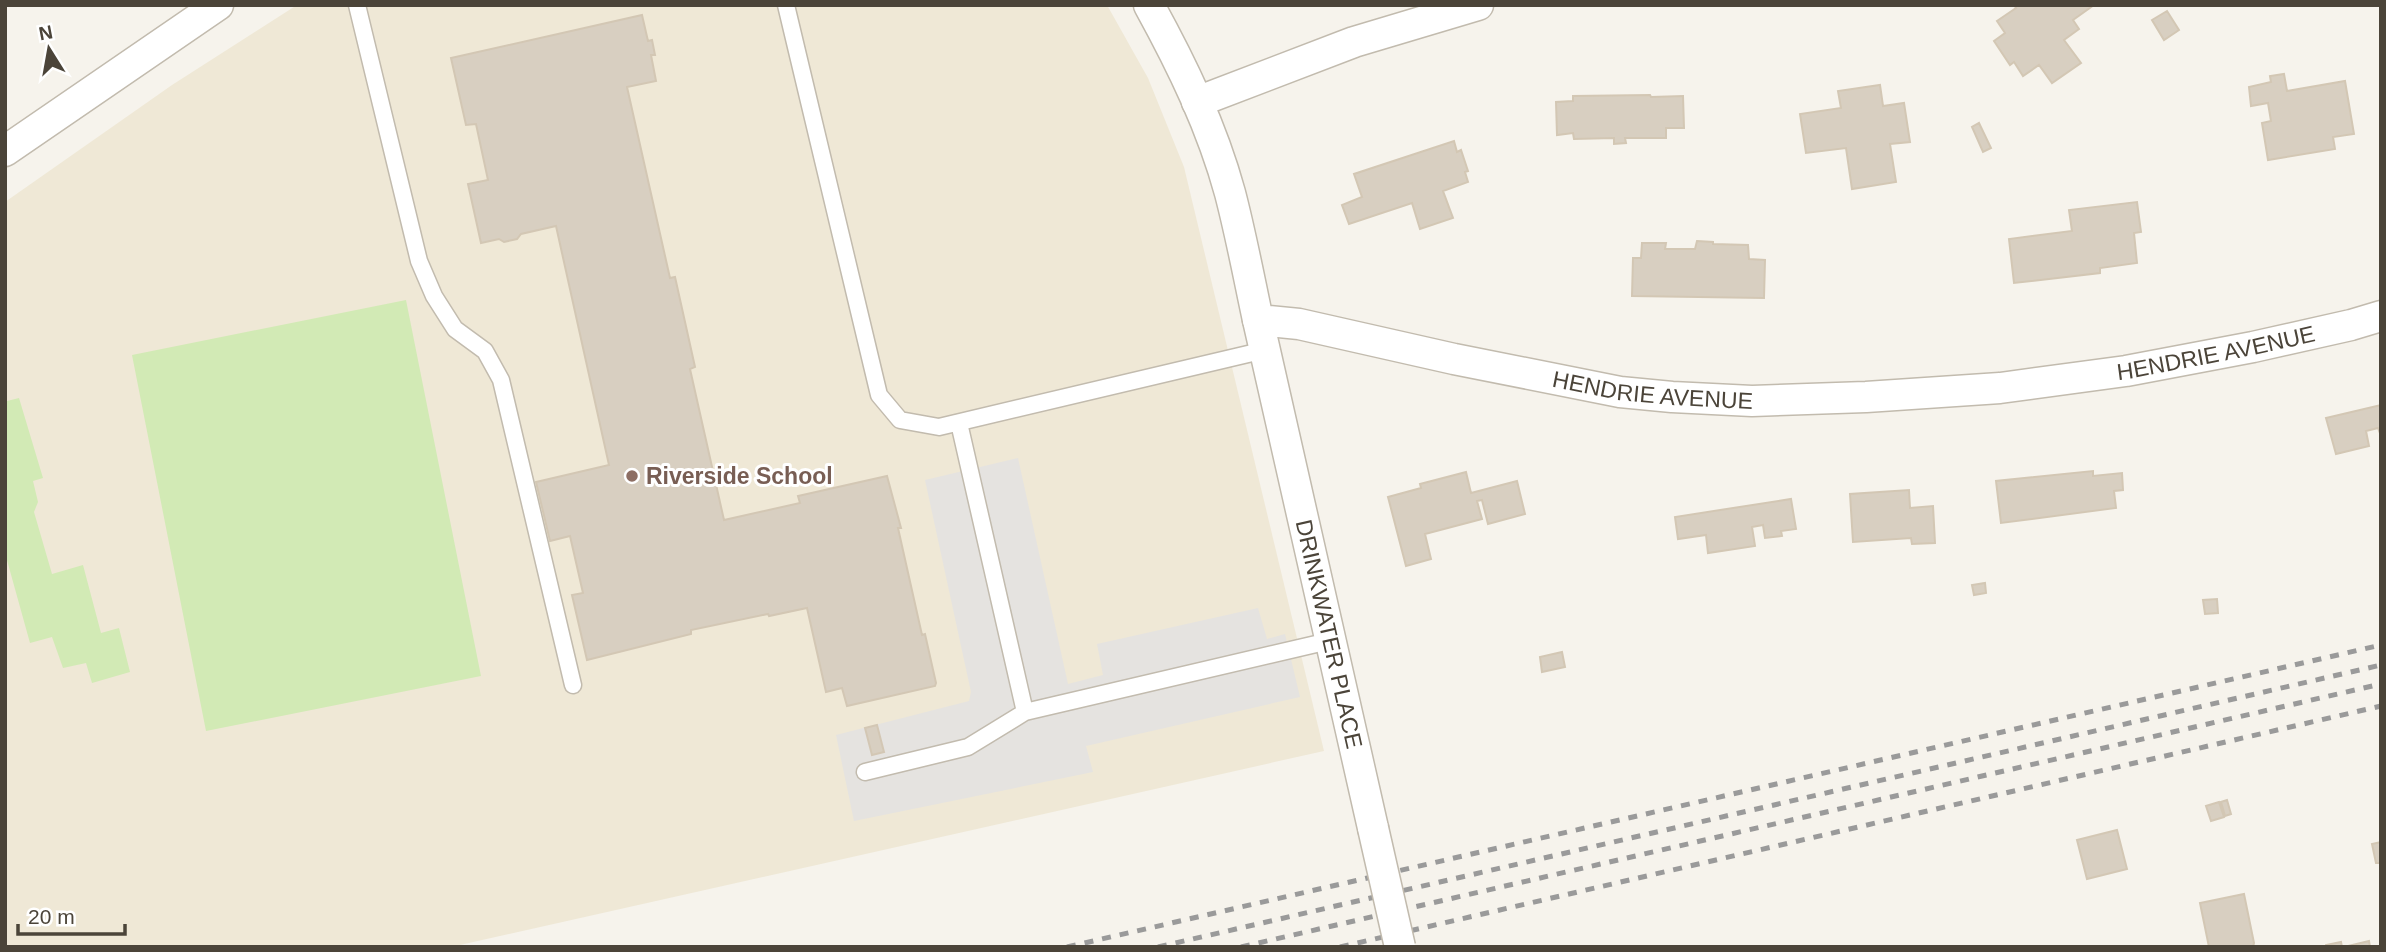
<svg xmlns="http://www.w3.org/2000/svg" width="2386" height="952" font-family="Arial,sans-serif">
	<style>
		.education { fill: #efe8d6 }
		.green { fill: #d2eab5 }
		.parking { fill: #e5e3e0 }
		.building { fill: #d8cfc1; stroke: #d3c7b4; stroke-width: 2 }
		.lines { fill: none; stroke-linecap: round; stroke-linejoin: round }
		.service-casing { stroke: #c2bbae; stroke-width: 19 }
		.minor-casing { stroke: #c2bbae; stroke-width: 33 }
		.service { stroke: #fff; stroke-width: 16 }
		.minor { stroke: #fff; stroke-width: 30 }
		.rail { stroke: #9a9a9a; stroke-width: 5; stroke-dasharray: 9 9; stroke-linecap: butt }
		.minor-bridge-casing { stroke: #c2bbae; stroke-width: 33; stroke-linecap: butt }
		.minor-bridge { stroke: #fff; stroke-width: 30 }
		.education-dot { fill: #8d6e63; stroke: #fff; stroke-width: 2.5 }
		.labels { text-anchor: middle; stroke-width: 6; stroke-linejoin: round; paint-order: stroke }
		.street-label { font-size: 23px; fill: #4b4439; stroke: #fff }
		.education-label { font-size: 23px; font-weight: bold; fill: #785e54; stroke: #fff; text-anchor: start }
	</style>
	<rect width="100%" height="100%" fill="#f6f3ec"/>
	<path class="education" d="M297 5H1107L1148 78 1184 167 1324 751 451 947H5V202L172 85Z"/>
	<path class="green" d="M406 300 481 676 206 731 132 355Z
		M5 394 7 401 19 398 43 478 33 481 38 502 34 512 52 574 83 565 101 633 119 628 130 672 92 683 86 663 63 668 52 637 30 643 5 553Z"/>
	<path class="parking" d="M1018 458 1068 684 1103 675 1097 644 1258 608 1267 639 1285 634 1300 697 1086 746 1093 772 854 821 836 735 969 701 971 692 925 480Z"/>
	<path class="building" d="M2014 5H2094L2073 20 2079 29 2064 40 2081 63 2052 83 2039 65 2023 76 2014 62 2010 65 1994 41 2005 33 1997 21 2016 8Z
		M2167 11 2179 30 2164 40 2152 20Z
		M642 15 648 41 652 40 655 55H651L656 81 627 87 670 278 675 277 695 367 690 369 724 520 800 503 798 496 887 476 901 528H898L922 635 925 634 936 683 935 686 847 706 842 688 826 692 807 608 769 616 768 614 691 630V634L587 660 572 595 583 593 570 536 550 541 536 482 609 465 556 226 521 234 517 239 504 242 499 239 481 243 468 184 488 180 476 124 466 125 451 58Z
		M2284 74 2287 91 2345 81 2354 134 2333 137 2335 149 2268 160 2262 123 2271 121 2268 103 2251 106 2249 87 2271 82 2270 76Z
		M1880 85 1883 106 1904 103 1910 142 1890 144 1896 182 1852 189 1846 148 1806 153 1800 114 1841 108 1838 91Z
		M1650 95 1651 97 1683 96 1684 128H1666V138H1625L1626 143 1614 144V138L1574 139 1573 133 1557 135 1556 102 1573 101V96Z
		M1979 123 1991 148 1983 152 1972 127Z
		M1454 141 1457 152 1461 150 1468 171 1465 172 1468 182 1443 191 1453 218 1420 229 1412 203 1349 224 1342 205 1362 197 1354 174Z
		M2137 202 2141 232 2134 233 2137 263 2100 268V273L2014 283 2009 239 2072 231 2069 210Z
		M1697 241 1713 242V244L1748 245 1749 259 1765 260 1764 298 1632 296 1633 258H1641L1642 243H1666L1665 249H1695Z
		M2381 405V436L2378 428 2366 431 2369 446 2336 454 2326 418Z
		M2093 471V476L2122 473 2123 490 2114 491 2116 508 2001 523 1996 481Z
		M1466 472 1471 493 1517 481 1525 514 1488 524 1482 500 1477 501 1482 519 1425 534 1431 559 1406 566 1388 497 1421 488 1420 484Z
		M1909 490 1910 508 1933 506 1935 543 1912 544 1911 538 1853 542 1850 494Z
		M1791 499 1796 529 1781 531 1782 536 1765 538 1763 525 1752 527 1755 546 1708 553 1706 535 1678 539 1675 517Z
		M1985 583 1986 593 1974 595 1972 585Z
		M2217 599 2218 613 2205 614 2203 600Z
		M1562 652 1565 667 1542 672 1540 657Z
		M877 725 884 752 872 755 865 728Z
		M2227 800 2231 814 2225 816 2221 802Z
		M2219 802 2224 817 2211 821 2206 806Z
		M2117 830 2127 869 2087 879 2077 840Z
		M2381 842V863H2376L2372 844Z
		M2244 894 2254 943 2253 947H2209L2200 903Z
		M2369 941 2370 947H2344Z
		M2341 942 2342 947H2326V945Z"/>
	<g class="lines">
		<g class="service-casing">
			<path id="service" d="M357 5 419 261 434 296 455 329 485 351 501 380 573 685
				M786 5 879 395 900 420 939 427 1265 350
				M959 423 1025 712 1329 641
				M865 772 968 747 1025 712"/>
		</g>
		<g class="minor-casing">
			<g id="minor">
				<path id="s1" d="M1149 5C1182 65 1212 127 1230 193 1241 235 1249 278 1258 320L1299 324 1454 359 1620 392 1672 397 1752 401 1866 397 2000 388 2126 371 2253 347 2351 325 2381 316"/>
				<path d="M1197 102 1354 42 1478 5"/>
				<path d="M5 151 218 5"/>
				<path id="s2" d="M1258 320 1373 828"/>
			</g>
		</g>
		<use href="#service" class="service"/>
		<use href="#minor" class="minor"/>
		<path class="rail" d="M1067 947 2381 645
			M1158 947 2381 665
			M1241 947 2381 684
			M1340 947 2381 706"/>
		<g class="minor-bridge-casing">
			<path id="minor-bridge" d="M1373 828 1400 947"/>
		</g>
		<use href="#minor-bridge" class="minor-bridge"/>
	</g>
	<circle class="education-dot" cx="632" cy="476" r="7"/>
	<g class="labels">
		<g class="street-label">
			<text dy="8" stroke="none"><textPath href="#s1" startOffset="1304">HENDRIE AVENUE</textPath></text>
			<text dy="8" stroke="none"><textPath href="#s1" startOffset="737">HENDRIE AVENUE</textPath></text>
			<text dy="8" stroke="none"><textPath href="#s2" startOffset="322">DRINKWATER PLACE</textPath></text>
		</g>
		<g class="education-label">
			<text x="646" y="484">Riverside School</text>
		</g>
	</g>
	<rect width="2386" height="952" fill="none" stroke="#4b4439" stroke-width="14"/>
	<g transform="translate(49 49) rotate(349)" stroke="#ffffff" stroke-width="5" paint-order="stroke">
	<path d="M0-5L12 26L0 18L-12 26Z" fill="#4b4439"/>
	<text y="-10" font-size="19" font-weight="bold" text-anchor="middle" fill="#4b4439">N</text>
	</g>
	<path d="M18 924v10h107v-10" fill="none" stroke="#4b4439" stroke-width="3.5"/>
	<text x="28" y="924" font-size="21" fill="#4b4439" stroke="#ffffff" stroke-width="5" paint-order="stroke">20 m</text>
</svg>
